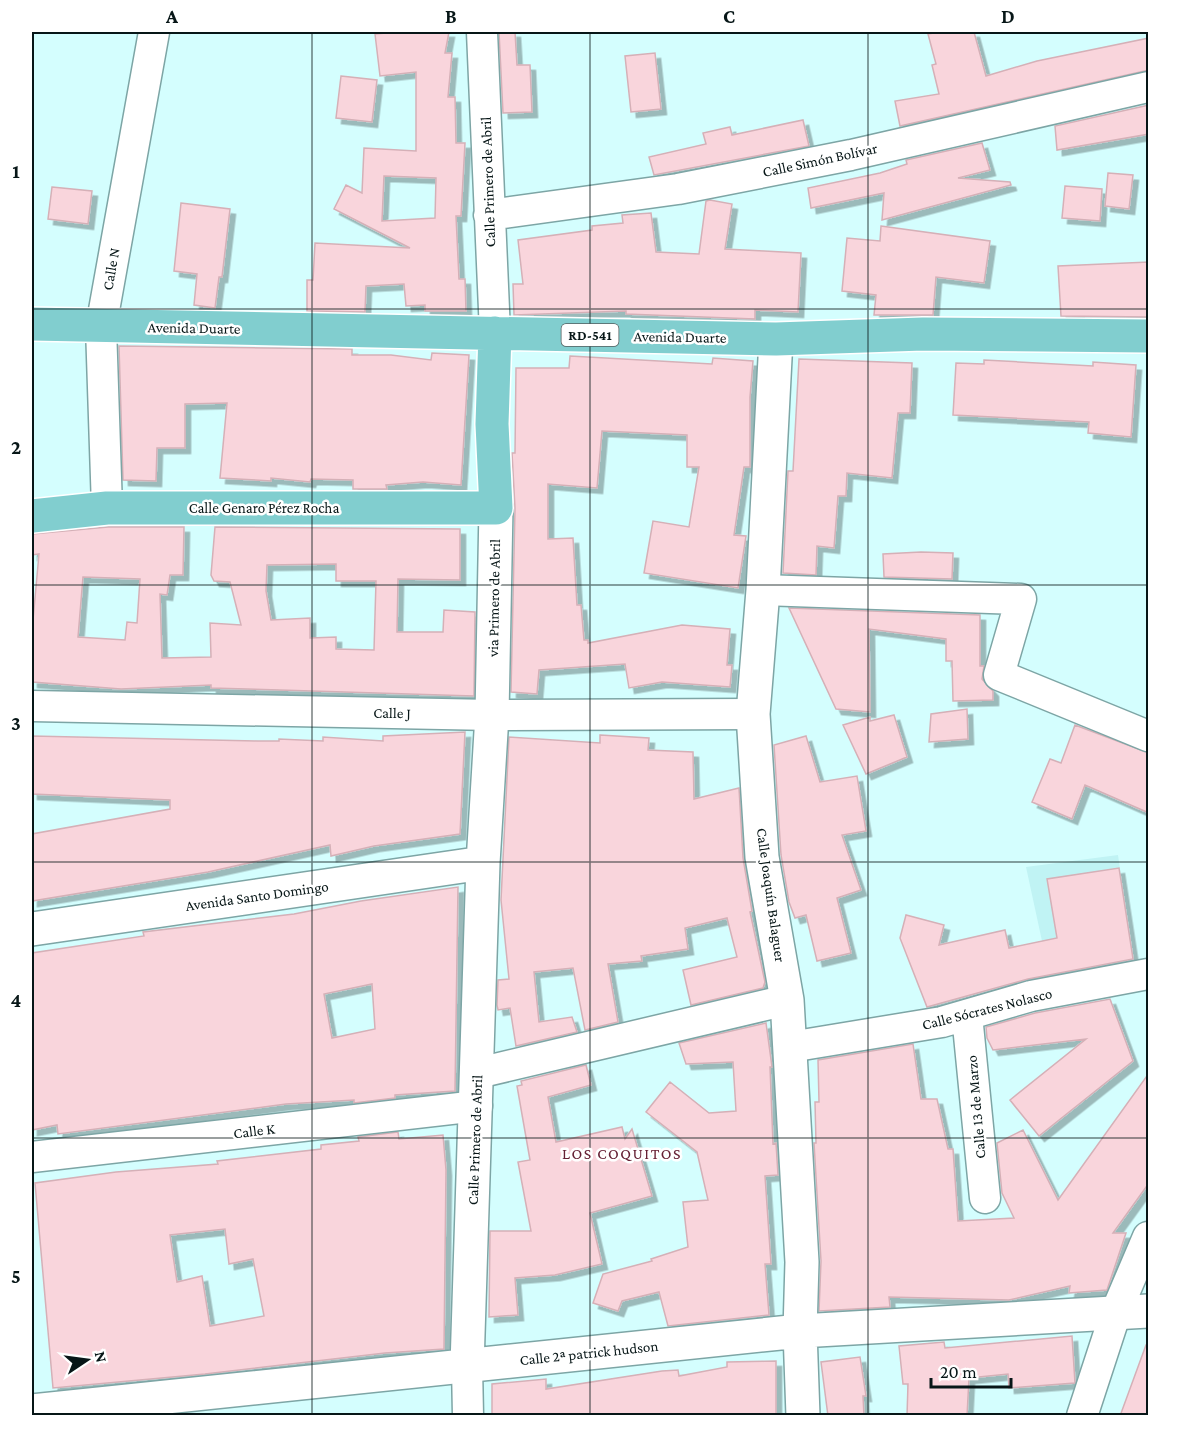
<svg xmlns="http://www.w3.org/2000/svg" width="1180" height="1447" font-family="'Crimson Pro',serif">
	<style>
		.built { fill: #c0f3f4 }
		.building { fill: #f9d5dc; stroke: #d5b0b7; stroke-width: 1.5; fill-rule: evenodd; filter: url(#shadow) }
		.lines { fill: none; stroke-linecap: round; stroke-linejoin: round }
		.street-casing { stroke: #7da5a5; stroke-width: 33 }
		.secondary-casing { stroke: #7da5a5; stroke-width: 36 }
		.primary-casing { stroke: #fff; stroke-width: 36 }
		.street { stroke: #fff; stroke-width: 30 }
		.secondary { stroke: #fff; stroke-width: 33 }
		.primary { stroke: #81cecf; stroke-width: 33 }
		.grid { fill: none; stroke: #071617; stroke-width: 1.5; stroke-opacity: 0.55 }
		.labels { text-anchor: middle; stroke-width: 5; stroke-linejoin: round; paint-order: stroke }
		.shield { fill: #fff; stroke: #515c5d; stroke-width: 1.5 }
		.shield-label { font-size: 14px; font-weight: bold; fill: #071617 }
		.street-label { font-size: 15px; fill: #071617; stroke: #fff }
		.neighbourhood-label { font-size: 16px; letter-spacing: 1.5px; fill: #652034; stroke: #fff }
		.neatline { fill: none; stroke: #071617; stroke-width: 2 }
		.grid-label { font-size: 20px; text-anchor: middle; font-weight: bold; fill: #071617 }
	</style>
	<defs>
		<filter id="shadow"><feDropShadow dx="5.5" dy="5.5" stdDeviation="0" flood-color="#0004"/></filter>
	</defs>
	<rect width="100%" height="100%" fill="#d4fefe"/>
	<path class="built" d="M1118 855 1133 959 1058 979 1049 940 1042 941 1026 867Z"/>
	<path class="building" d="M397 32H449L445 53H452L448 97H455L456 143H465L461 216H456L459 279H465L466 311H425V305L406 306 404 284 366 286 365 312 307 311V280H313L315 243 410 248 334 209 346 185 362 193 364 148 416 151V72L380 76 375 34ZM384 176 436 178 435 218 382 221Z
		M499 32H515L517 65H530L532 112 503 113Z
		M939 32H974L986 76 1037 61 1149 38V70L900 126 895 101 939 94 932 65 936 64 928 34Z
		M655 53 661 109 631 112 625 56Z
		M341 76 377 80 372 122 336 118Z
		M1149 105V134L1057 150 1055 126Z
		M803 120 809 146 654 175 649 157 706 144 703 133 730 127 732 135Z
		M982 143 990 170 958 178 1010 182 1011 185 882 220 884 193 811 208 808 188 880 173 907 164 906 160Z
		M1108 173 1133 175 1129 209 1105 206Z
		M1065 186 1102 189 1100 221 1062 218Z
		M52 187 92 191 88 224 48 219Z
		M710 200 732 204 725 249 801 253 798 312 755 310V319L626 314V311L514 315 513 284H523L518 240 592 230V226L623 223 622 215 651 213 656 252 699 254 706 201Z
		M181 203 230 209 222 277H219L215 308 194 305 197 274 174 271Z
		M881 226 990 241 984 283 936 277 933 315H874L876 295 842 291 847 238 880 241Z
		M1149 262V317L1061 316 1058 266Z
		M119 346 352 349V355H391L431 360 432 353 469 355 461 485 423 482 386 485 387 489H353V480L311 479 310 482 271 478V481L220 478 227 403 185 404V448H157L156 481 123 480Z
		M570 356 712 364 713 358 753 361 750 397V467H744L734 535 746 536 738 588 644 573 653 521 689 527 699 467H687V435L602 431 597 488 548 484V539L573 538 577 605H581L584 640H588V643L682 625 730 629 727 665H732L730 687 662 682 629 688 625 664 539 670 537 694 511 692 515 508 512 453H515L516 368H569Z
		M799 359 912 363 910 413H898L892 478 847 473 846 496H838L834 548 817 546 816 575 783 573 788 471H793Z
		M984 360 1093 366V362L1136 365 1131 437 1088 433 1089 422 953 415 956 363 984 364Z
		M108 527H184L183 575H170L167 595 160 594 162 658 211 657 210 623 241 625 230 582 214 581 211 575 215 527 460 529V580L398 579 397 632H443L444 610 475 612 474 696 211 688V685L121 689 32 682V631L39 554 32 555V534ZM336 564V581H376L374 650 336 649V637L310 638V618L271 620 266 591 267 565ZM83 577 140 579 137 623 127 622 125 640 78 637Z
		M921 552 953 553 952 579 884 577 883 554Z
		M789 608 980 615V666H984L982 679 993 691V700L953 701 952 661H946V639L869 629 870 712 836 709Z
		M967 709 968 739 929 742 931 714Z
		M894 715 907 757 866 774 843 725 870 717V721Z
		M1075 725 1149 753V813L1085 785 1072 819 1032 802 1050 759 1061 763Z
		M465 732 460 834 374 846 331 856 330 845 208 872 32 901V834L170 809V800L32 794V736L258 741H279V739L323 741V737L383 741V736Z
		M600 735 649 738 648 750 693 752 694 799 739 788 743 858 752 911 750 912 765 982 763 988 691 1005 683 970 737 957 727 918 685 928 688 949 641 956 642 961 608 964 618 1022 585 1030 573 968 534 972 539 1022 572 1017 577 1032 516 1046 510 1008 498 1010 497 1005 498 980 509 979 501 900 509 737 600 743Z
		M806 736 820 782 857 776 866 831 842 835 861 890 837 898 851 953 817 961 806 915 795 918 789 902 781 855 774 745Z
		M1119 868 1133 959 1028 979 927 1007 900 938 906 915 944 925 939 945 1005 930 1009 948 1057 938 1047 879Z
		M458 887 455 1091 395 1095V1098L354 1103V1100L286 1104 58 1134 57 1125 32 1130V953L144 936 143 932 294 914 361 901ZM372 984 375 1029 332 1038 324 994Z
		M1110 999 1133 1061 1039 1136 1010 1100 1086 1039 993 1050 987 1038 986 1027 1035 1013Z
		M766 1023 772 1067H770L773 1144 776 1143 778 1175 765 1176 771 1264H765L769 1315 668 1326 659 1292 622 1301 618 1311 593 1303 603 1274 652 1261 651 1259 688 1247 683 1202 708 1200 697 1152 646 1112 670 1082 709 1113 736 1111 733 1062 686 1064 679 1043Z
		M913 1044 921 1099H937L948 1149H953L958 1221 1014 1218 1002 1193 997 1143 1023 1130 1058 1200 1149 1073V1183L1113 1233H1126L1107 1290 1069 1293 1070 1286 1009 1300 889 1297 890 1307 819 1311 821 1261 814 1143H816L815 1102H819L818 1060Z
		M586 1065 591 1085 548 1097 556 1142 622 1127 625 1139 632 1129 652 1196 590 1213 602 1264 555 1275 515 1278 518 1315 489 1317 490 1231H531L518 1162 530 1160 517 1086 522 1085 521 1081Z
		M398 1132 399 1139 443 1135 446 1170 444 1349 385 1353 205 1374 53 1388 35 1183 116 1172 218 1164 217 1161 321 1149V1145L359 1141 358 1137ZM225 1229 229 1264 253 1259 264 1316 210 1326 202 1276 177 1282 170 1235Z
		M1072 1336 1075 1383 1009 1388 1008 1374 969 1378 967 1416H907L908 1384H903L899 1346 944 1342 945 1348Z
		M1146 1345H1149V1416H1120Z
		M860 1357 866 1396H863L864 1416H828L821 1362Z
		M776 1361V1415L492 1416V1384L546 1379V1389L662 1371 678 1370 679 1376 727 1367V1362Z"/>
	<g class="lines">
		<g class="street-casing">
			<path id="street" d="M482 32 495 333
				M489 215 678 189 851 155 1148 87
				M107 508 101 327 154 32
				M763 590 1021 599 999 675 1148 736
				M32 706 492 715 753 714
				M967 1015 985 1198
				M790 1047 942 1022 1031 996 1148 974
				M478 1073 787 1000
				M32 1157 477 1106
				M467 1366 468 1416
				M1082 1416 1116 1312 1148 1237"/>
		</g>
		<g class="secondary-casing">
			<path id="secondary" d="M776 339 763 590 753 714 762 857 787 1000 802 1262 800 1331 803 1416
				M32 929 483 863
				M467 1366 483 863 492 715 496 508
				M32 1411 800 1331 1148 1311"/>
		</g>
		<g class="primary-casing">
			<path id="primary" d="M32 324 776 339 923 334 1148 336
				M32 516 107 508H496L492 424 495 333"/>
		</g>
		<use href="#street" class="street"/>
		<use href="#secondary" class="secondary"/>
		<use href="#primary" class="primary"/>
	</g>
	<path class="grid" d="M312 32V1416M590 32V1416M868 32V1416M32 309H1148M32 585H1148M32 862H1148M32 1138H1148"/>
	<g class="labels">
		<rect class="shield" x="561.5" y="324" width="57" height="22" rx="4.5"/>
		<g class="shield-label">
			<text x="590" y="340">RD-541</text>
		</g>
		<g class="street-label">
			<text transform="translate(820 160) rotate(-12)" y="5">Calle Simón Bolívar</text>
			<text transform="translate(488 182) rotate(-92)" y="5">Calle Primero de Abril</text>
			<text transform="translate(111 269) rotate(-80)" y="5">Calle N</text>
			<text transform="translate(194 328) rotate(1)" y="5">Avenida Duarte</text>
			<text transform="translate(680 337) rotate(1)" y="5">Avenida Duarte</text>
			<text x="264" y="513">Calle Genaro Pérez Rocha</text>
			<text transform="translate(494 598) rotate(-89)" y="5">via Primero de Abril</text>
			<text transform="translate(392 713) rotate(1)" y="5">Calle J</text>
			<text transform="translate(771 895) rotate(82)" y="5">Calle Joaquín Balaguer</text>
			<text transform="translate(257 896) rotate(-8)" y="5">Avenida Santo Domingo</text>
			<text transform="translate(987 1009) rotate(-14)" y="5">Calle Sócrates Nolasco</text>
			<text transform="translate(976 1107) rotate(-95)" y="5">Calle 13 de Marzo</text>
			<text transform="translate(254 1131) rotate(-7)" y="5">Calle K</text>
			<text transform="translate(475 1140) rotate(-88)" y="5">Calle Primero de Abril</text>
			<text transform="translate(589 1353) rotate(-6)" y="5">Calle 2ª patrick hudson</text>
		</g>
		<g class="neighbourhood-label">
			<text x="622" y="1159">LOS COQUITOS</text>
		</g>
	</g>
	<rect width="1180" height="1447" fill="none" stroke="#ffffff" stroke-width="66"/>
	<g transform="translate(87 1360) rotate(77)" stroke="#ffffff" stroke-width="4.5" paint-order="stroke">
	<path d="M0-4.5L10 22L0 15L-10 22Z" fill="#071617"/>
	<text y="-9" font-size="16" font-weight="bold" text-anchor="middle" fill="#071617">N</text>
	</g>
	<path d="M931 1378v9h80v-9" fill="none" stroke="#071617" stroke-width="3"/>
	<text x="940" y="1378" font-size="18" fill="#071617" stroke="#ffffff" stroke-width="4.5" paint-order="stroke">20 m</text>
	<rect x="33" y="33" width="1114" height="1381" class="neatline"/>
	<g class="grid-label">
		<text x="172" y="23">A</text>
		<text x="451" y="23">B</text>
		<text x="729" y="23">C</text>
		<text x="1008" y="23">D</text>
		<text x="16" y="178">1</text>
		<text x="16" y="454">2</text>
		<text x="16" y="730">3</text>
		<text x="16" y="1007">4</text>
		<text x="16" y="1283">5</text>
	</g>
</svg>
